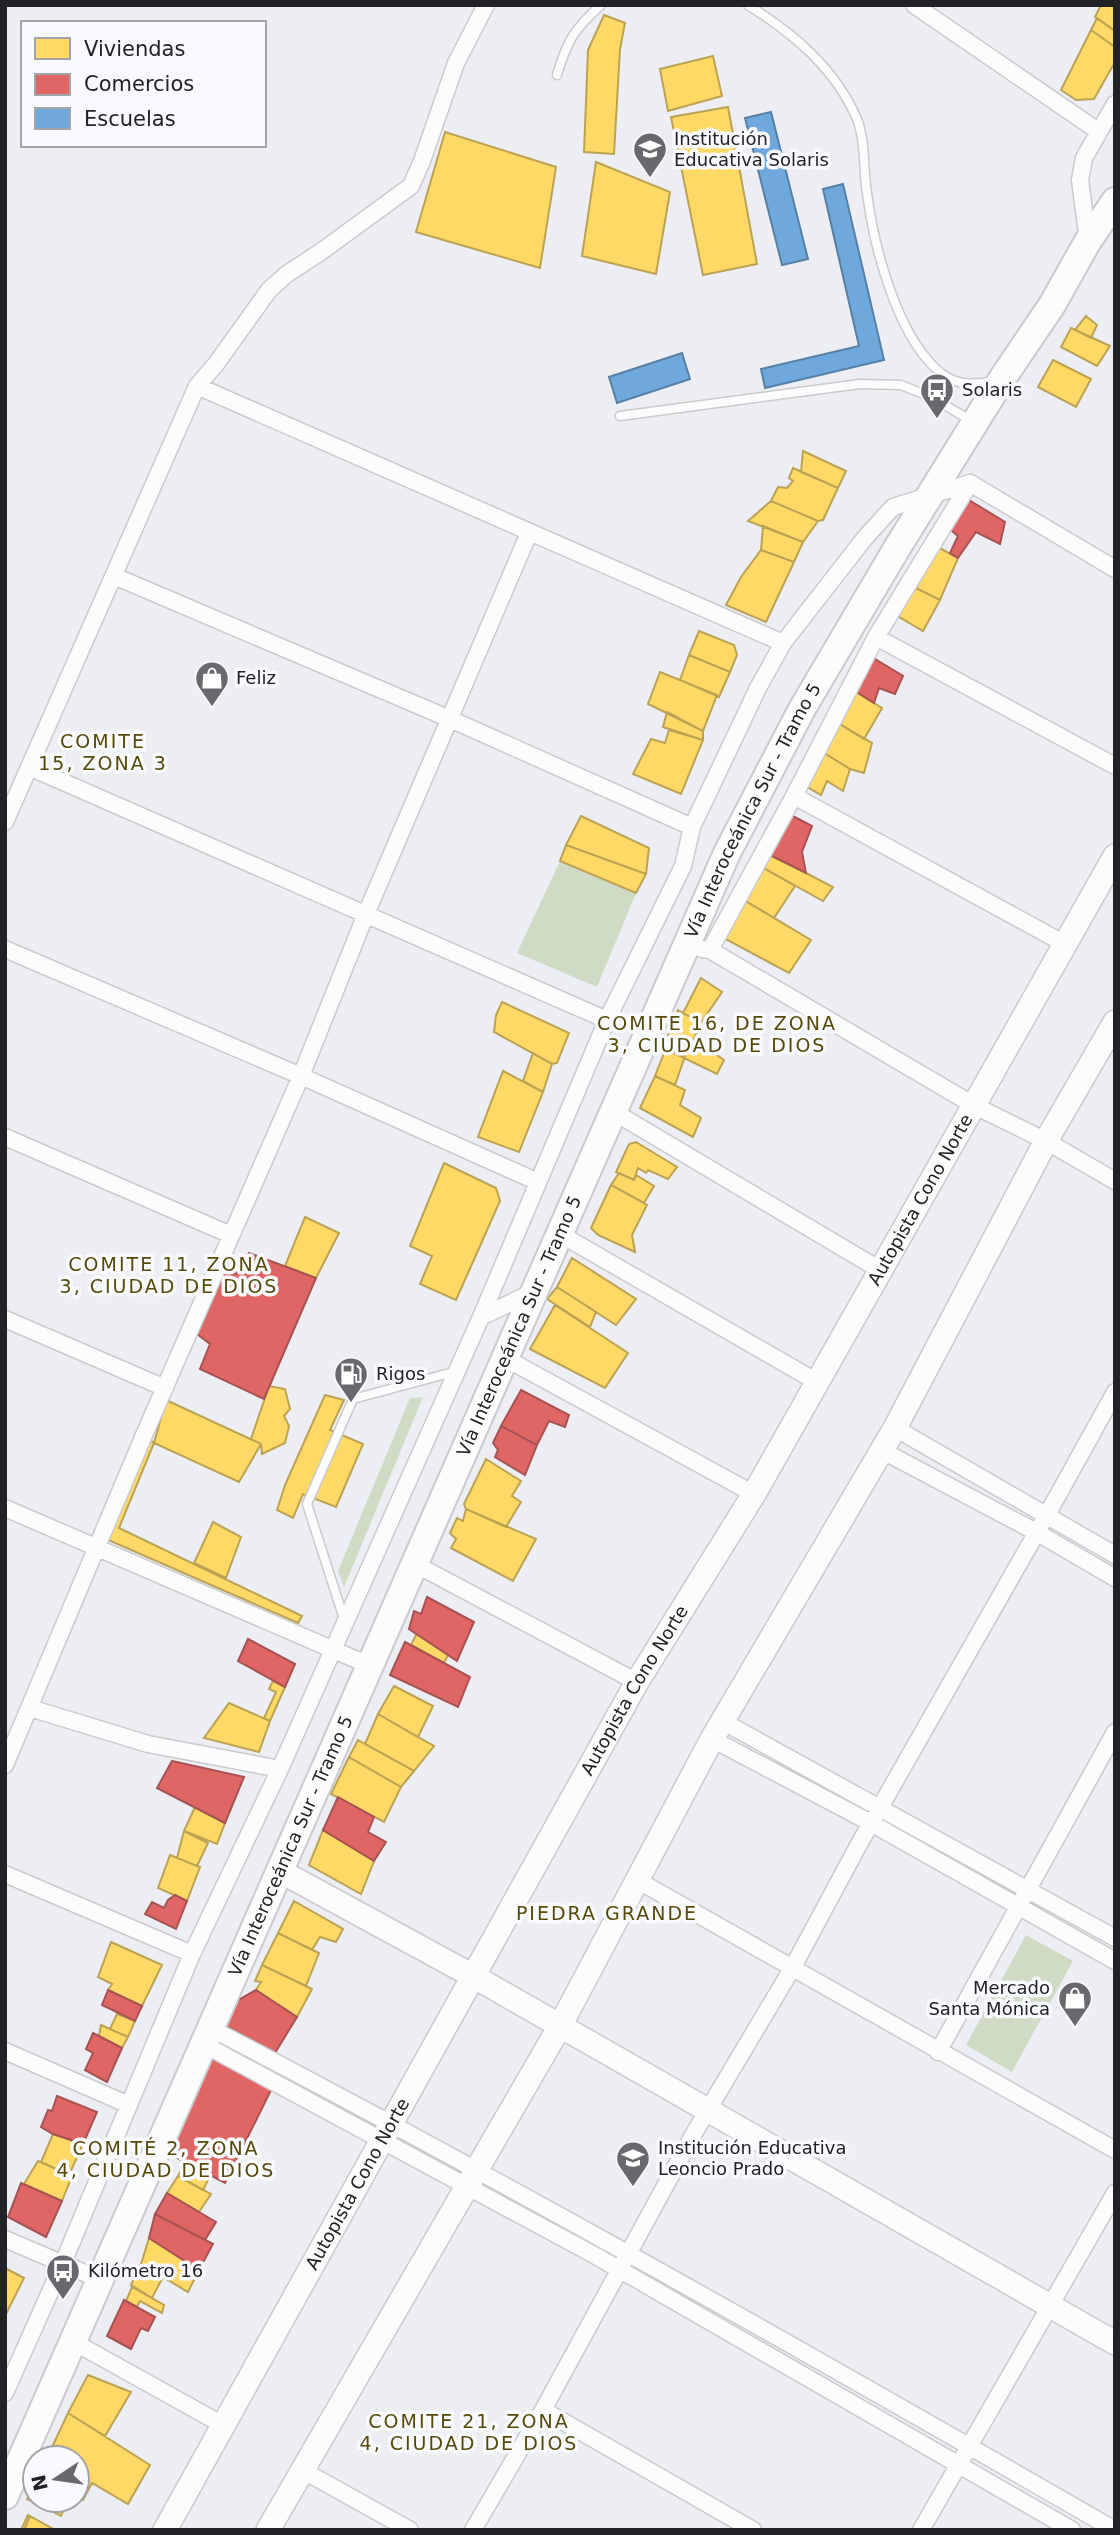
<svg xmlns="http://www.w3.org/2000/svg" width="1120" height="2535" font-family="'DejaVu Sans',sans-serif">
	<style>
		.green { fill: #d0dbc6 }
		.homes { fill: #ffd966; stroke: #bca253; stroke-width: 2 }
		.shops { fill: #e06666; stroke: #a75253; stroke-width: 2 }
		.schools { fill: #6fa8dc; stroke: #5880a5; stroke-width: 2 }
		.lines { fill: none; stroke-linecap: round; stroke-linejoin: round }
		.service-casing { stroke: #c9cbcf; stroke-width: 11 }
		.minor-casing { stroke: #c9cbcf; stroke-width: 19 }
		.secondary-casing { stroke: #c9cbcf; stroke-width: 26 }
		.trunk-casing { stroke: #c9cbcf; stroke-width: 30 }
		.service { stroke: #fcfcfd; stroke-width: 8 }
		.minor { stroke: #fcfcfd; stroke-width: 16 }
		.secondary { stroke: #fcfcfd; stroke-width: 23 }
		.trunk { stroke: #fcfcfd; stroke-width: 26 }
		.labels { text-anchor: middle; stroke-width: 7; stroke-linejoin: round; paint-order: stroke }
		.poi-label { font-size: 18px; fill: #212226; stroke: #f8fafe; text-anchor: start }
		.street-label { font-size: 18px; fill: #212226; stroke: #f8fafe }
		.neighbourhood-label { font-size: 19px; letter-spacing: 2px; fill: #574a09; stroke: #f8fafe }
	</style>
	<rect width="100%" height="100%" fill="#eceef3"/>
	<path class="green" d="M560 861 636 893 597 987 517 953Z
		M423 1397 344 1587 338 1571 410 1398Z
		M1026 1935 1073 1961 1012 2072 966 2045Z"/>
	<path class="homes" d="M1101 5H1115V31L1095 17Z
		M604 15 625 23 620 49 614 154 584 152 588 50Z
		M1097 18 1115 31V47L1091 30Z
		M1091 30 1115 47V62L1094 99 1076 100 1061 90Z
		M713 56 722 96 668 111 660 69Z
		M728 107 757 264 703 275 671 117Z
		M445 132 556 167 540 268 416 232Z
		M596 162 670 192 656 274 582 256Z
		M1086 316 1097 325 1091 338 1075 330Z
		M1071 328 1110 346 1097 366 1061 347Z
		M1053 360 1091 379 1076 407 1038 387Z
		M803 451 846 471 838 488 801 472Z
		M793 468 838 488 823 520 818 521 771 501 778 487 787 488 793 481 789 478Z
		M771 501 818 521 803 542 748 521Z
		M763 526 803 542 794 562 761 550Z
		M936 546 958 558 940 600 912 586Z
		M761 550 794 562 766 622 726 605 741 577Z
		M912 586 940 600 923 631 894 614Z
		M699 631 734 645 737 655 730 672 689 655Z
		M689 655 730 672 719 697 680 680Z
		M660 672 717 695 703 731 648 704Z
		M850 688 882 708 864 739 833 720Z
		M667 712 703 731V740L663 727Z
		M833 720 872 743 864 773 850 769 821 751Z
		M669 730 703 740 681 794 633 774 651 739 665 743Z
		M821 751 850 769 843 791 827 781 821 795 804 785Z
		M581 816 649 848 646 874 566 845Z
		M566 845 646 874 636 893 560 861Z
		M766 853 806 873 833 887 823 901 760 866Z
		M760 866 795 886 774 918 739 897Z
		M739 897 811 940 789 973 722 937Z
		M701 978 722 992 701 1023 683 1013Z
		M502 1002 569 1033 557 1063 552 1064 494 1032 496 1015Z
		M678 1010 701 1023 694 1039 724 1060 717 1074 663 1048Z
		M666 1048 685 1056 675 1085 655 1076Z
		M533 1053 552 1064 543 1092 523 1081Z
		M503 1071 543 1092 519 1152 478 1137Z
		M655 1076 685 1090 680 1105 701 1118 693 1137 640 1108Z
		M636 1142 677 1167 668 1179 648 1170 646 1173 638 1168 634 1180 616 1172 629 1144Z
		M444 1163 496 1188 500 1201 456 1300 420 1284 432 1256 410 1246Z
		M619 1173 634 1180 636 1175 654 1186 644 1203 611 1185Z
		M611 1185 647 1205 632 1235 635 1252 598 1235 591 1228Z
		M305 1217 339 1233 316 1278 285 1266Z
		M572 1258 636 1299 616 1325 557 1287Z
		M557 1287 596 1312 590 1327 547 1299Z
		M555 1305 628 1353 605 1388 530 1349Z
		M269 1386 285 1389 290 1409 284 1416 289 1426 285 1443 262 1454 261 1444 251 1439Z
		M325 1395 344 1400 330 1430 363 1444 336 1507 303 1494 293 1518 277 1510 285 1485Z
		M166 1400 261 1444 239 1482 154 1443Z
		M144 1435 154 1443 119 1528 302 1616 298 1623 106 1539Z
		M486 1459 521 1481 512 1496 521 1502 506 1527 466 1509 464 1504Z
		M466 1509 536 1539 513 1581 451 1548 456 1539 450 1533 457 1518 463 1521Z
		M213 1522 241 1537 226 1578 194 1563Z
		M417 1633 449 1653 444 1663 411 1645Z
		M273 1681 285 1687 270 1721 264 1718 276 1692 269 1689Z
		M394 1686 433 1706 418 1737 378 1714Z
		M229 1703 270 1721 259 1752 204 1738Z
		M378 1714 434 1746 414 1771 365 1744Z
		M358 1740 414 1771 401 1787 349 1757Z
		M349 1757 401 1787 384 1822 331 1794Z
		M195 1807 225 1823 217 1844 184 1831Z
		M323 1830 374 1861 361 1894 309 1865Z
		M184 1831 208 1843 197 1866 177 1858Z
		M170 1855 200 1867 187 1901 158 1888Z
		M294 1901 343 1929 336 1942 320 1937 312 1950 278 1933Z
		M278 1933 319 1953 306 1986 262 1965Z
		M111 1942 162 1965 142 2006 108 1990 112 1984 98 1977Z
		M262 1965 312 1989 297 2017 256 1990 261 1982 255 1981Z
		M117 2014 135 2021 128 2037 110 2029Z
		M101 2025 128 2037 122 2048 99 2036Z
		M53 2134 83 2144 69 2175 41 2162Z
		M38 2161 72 2176 62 2201 24 2184Z
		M185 2163 210 2176 203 2190 178 2176Z
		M178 2176 211 2194 199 2212 167 2193Z
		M149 2238 199 2270 188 2292 141 2264Z
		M141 2264 163 2277 152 2298 131 2285Z
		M5 2268 24 2278 6 2314H5Z
		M132 2287 164 2305 162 2313 140 2301 137 2307 126 2301Z
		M88 2375 131 2392 105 2436 68 2413Z
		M68 2413 150 2465 128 2504 92 2483 83 2500 77 2498V2458H47Z
		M35 2482V2500H68L61 2516 27 2499Z
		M28 2515 55 2530H21Z
		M30 2516 55 2530H24Z"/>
	<path class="shops" d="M964 497 1005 522 1000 544 976 532 958 558 950 553 958 536 947 527Z
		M875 659 903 676 895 694 879 688 874 703 850 688 864 662Z
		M785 812 812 826 802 852 806 873 766 853Z
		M249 1253 316 1278 264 1399 200 1369 210 1344 197 1334 226 1269 236 1274Z
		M521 1390 569 1415 565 1427 549 1421 537 1445 501 1426Z
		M501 1426 537 1445 525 1475 495 1457 498 1450 493 1443Z
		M427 1597 474 1622 457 1661 409 1629 414 1611 421 1614Z
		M248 1639 295 1664 285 1687 238 1661Z
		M405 1642 470 1677 458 1707 390 1675Z
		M172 1761 244 1777 225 1823 157 1788Z
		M338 1797 374 1817 368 1832 386 1842 374 1861 323 1830Z
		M175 1895 187 1901 176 1929 145 1914 152 1902 164 1908 168 1900Z
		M108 1990 142 2006 135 2021 102 2005Z
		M256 1990 297 2017 275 2053 226 2026 235 2002Z
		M93 2033 122 2048 107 2082 85 2070 93 2053 86 2049Z
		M220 2058 273 2086 225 2183 160 2149 207 2062Z
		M57 2096 97 2112 83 2144 53 2134 41 2127 48 2110 52 2111Z
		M21 2183 62 2201 46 2237 8 2217Z
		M167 2193 216 2222 205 2240 155 2214Z
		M155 2214 213 2244 199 2270 149 2238Z
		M124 2300 155 2317 148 2331 141 2328 131 2349 107 2336Z"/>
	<path class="schools" d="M771 112 808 259 782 265 745 118Z
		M843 184 884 360 765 388 761 369 859 346 823 189Z
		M682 353 690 379 617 403 609 377Z"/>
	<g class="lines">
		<g class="service-casing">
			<path id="service" d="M748 5C794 34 835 68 857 119 866 143 863 169 867 193 874 247 898 343 945 376 958 385 978 385 992 381
				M557 75C567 41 574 29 601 5
				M620 416 860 384 901 385 931 397 970 420
				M344 1619 307 1504 353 1399 457 1371"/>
		</g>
		<g class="minor-casing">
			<path id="minor" d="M914 5 1098 131
				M1088 241 1080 180 1084 158 1115 104
				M197 386 783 643
				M970 483 1115 569
				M114 576 450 719 692 827
				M876 637 1115 766
				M29 767 607 1020
				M794 796 1065 944
				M5 822 197 386 216 364 269 290 287 274 322 251 411 186 422 161 456 63 486 5
				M5 949 301 1076 538 1182
				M702 949 710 950 975 1106 1046 1141 1115 1181
				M710 950 794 796 876 637 970 483
				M614 1112 880 1270
				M5 1137 231 1235
				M560 1234 817 1382
				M481 1317 535 1291
				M5 1319 165 1388
				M505 1358 754 1494
				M895 1428 1115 1555
				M881 1450 1036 1532 1115 1578
				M5 1508 371 1666
				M415 1564 637 1682
				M30 1708 148 1744 280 1769
				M722 1721 1115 1938
				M712 1739 871 1823 1115 1961
				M5 1765 144 1435 301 1076 366 914 529 533
				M5 1874 192 1954
				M637 1880 1115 2150
				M212 2029C517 2188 816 2358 1115 2530
				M205 2045 596 2256 1072 2530
				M5 2051 129 2105
				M938 2052 1115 1732
				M5 2239 101 2280
				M72 2341 223 2425
				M5 2393 63 2263 192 1954 280 1769 481 1317 607 1020 683 866 692 827 758 688 783 643 864 539 893 507 970 483
				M543 2410 753 2530
				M302 2470 410 2530
				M473 2530 543 2410 693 2135 793 1967 858 1846 1058 1495 1115 1392
				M921 2530 1115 2193"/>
		</g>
		<g class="secondary-casing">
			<g id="secondary">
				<path d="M280 1871 473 1976 1115 2343"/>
				<path id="s1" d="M165 2530 637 1682 754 1494 1115 856"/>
				<path d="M268 2530 560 2026 712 1739 895 1428 1046 1141 1115 1022"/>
			</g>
		</g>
		<g class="trunk-casing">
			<g id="trunk">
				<path id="s2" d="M5 2496 727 853 802 709 897 548 1002 379 1052 305 1088 241 1115 201"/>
			</g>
		</g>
		<use href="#service" class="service"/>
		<use href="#minor" class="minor"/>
		<use href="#secondary" class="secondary"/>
		<use href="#trunk" class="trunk"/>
	</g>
	<defs>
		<g id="school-pin" transform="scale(1.75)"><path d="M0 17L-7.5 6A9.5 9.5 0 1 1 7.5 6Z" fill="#68696e" stroke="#f8fafe"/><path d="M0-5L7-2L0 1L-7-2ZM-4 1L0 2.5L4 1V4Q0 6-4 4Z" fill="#fff"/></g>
		<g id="bus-pin" transform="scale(1.75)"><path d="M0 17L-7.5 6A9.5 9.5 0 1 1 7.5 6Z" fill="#68696e" stroke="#f8fafe"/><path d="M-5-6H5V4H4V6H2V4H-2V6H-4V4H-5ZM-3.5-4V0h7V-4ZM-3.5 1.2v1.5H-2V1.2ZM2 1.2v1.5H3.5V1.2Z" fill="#fff"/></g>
		<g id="shop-pin" transform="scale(1.75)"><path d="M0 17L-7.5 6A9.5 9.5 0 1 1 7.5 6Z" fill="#68696e" stroke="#f8fafe"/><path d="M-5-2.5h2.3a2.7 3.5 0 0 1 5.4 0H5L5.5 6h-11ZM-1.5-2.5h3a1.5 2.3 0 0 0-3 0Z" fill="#fff"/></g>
		<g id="fuel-pin" transform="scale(1.75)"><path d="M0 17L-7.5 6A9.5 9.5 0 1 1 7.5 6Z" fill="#68696e" stroke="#f8fafe"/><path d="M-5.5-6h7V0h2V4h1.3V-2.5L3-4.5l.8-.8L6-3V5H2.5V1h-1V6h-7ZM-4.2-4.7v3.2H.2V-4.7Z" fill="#fff"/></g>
	</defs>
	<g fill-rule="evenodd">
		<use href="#school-pin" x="650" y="149"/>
		<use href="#bus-pin" x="937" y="390"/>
		<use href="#shop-pin" x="212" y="678"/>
		<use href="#fuel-pin" x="351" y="1374"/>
		<use href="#shop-pin" x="1075" y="1998"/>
		<use href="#school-pin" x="633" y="2158"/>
		<use href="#bus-pin" x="63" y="2271"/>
	</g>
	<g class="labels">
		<g class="poi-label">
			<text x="674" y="145">Institución<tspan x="674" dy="21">Educativa Solaris</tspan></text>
			<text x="962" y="396">Solaris</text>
			<text x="236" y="684">Feliz</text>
			<text x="376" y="1380">Rigos</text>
			<text x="1050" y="1994" text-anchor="end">Mercado<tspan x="1050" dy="21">Santa Mónica</tspan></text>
			<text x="658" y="2154">Institución Educativa<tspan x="658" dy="21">Leoncio Prado</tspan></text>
			<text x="88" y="2277">Kilómetro 16</text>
		</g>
		<g class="street-label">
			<text dy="6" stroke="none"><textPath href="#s2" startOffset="1844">Vía Interoceánica Sur - Tramo 5</textPath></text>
			<text dy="6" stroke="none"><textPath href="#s1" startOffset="1530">Autopista Cono Norte</textPath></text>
			<text dy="6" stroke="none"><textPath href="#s2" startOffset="1278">Vía Interoceánica Sur - Tramo 5</textPath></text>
			<text dy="6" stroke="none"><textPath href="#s1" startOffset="962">Autopista Cono Norte</textPath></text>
			<text dy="6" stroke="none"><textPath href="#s2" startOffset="710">Vía Interoceánica Sur - Tramo 5</textPath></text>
			<text dy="6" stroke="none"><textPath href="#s1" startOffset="396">Autopista Cono Norte</textPath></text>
		</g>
		<g class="neighbourhood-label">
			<text x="103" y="748">COMITE<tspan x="103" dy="22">15, ZONA 3</tspan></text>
			<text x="717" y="1030">COMITE 16, DE ZONA<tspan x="717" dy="22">3, CIUDAD DE DIOS</tspan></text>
			<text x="169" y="1271">COMITE 11, ZONA<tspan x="169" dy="22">3, CIUDAD DE DIOS</tspan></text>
			<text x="607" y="1920">PIEDRA GRANDE</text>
			<text x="166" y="2155">COMITÉ 2, ZONA<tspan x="166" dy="22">4, CIUDAD DE DIOS</tspan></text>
			<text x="469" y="2428">COMITE 21, ZONA<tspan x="469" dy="22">4, CIUDAD DE DIOS</tspan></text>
		</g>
	</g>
	<rect width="1120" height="2535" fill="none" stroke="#212226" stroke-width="14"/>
	<rect x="21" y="21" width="245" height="126" fill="#f8fafe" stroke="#a2a4a8" stroke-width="2"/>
	<rect x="35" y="38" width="35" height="21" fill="#ffd966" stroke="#a2a4a8" stroke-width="2"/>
	<text x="84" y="56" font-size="21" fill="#212226">Viviendas</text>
	<rect x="35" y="74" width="35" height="21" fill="#e06666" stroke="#a2a4a8" stroke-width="2"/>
	<text x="84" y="91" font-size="21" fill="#212226">Comercios</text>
	<rect x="35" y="108" width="35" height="21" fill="#6fa8dc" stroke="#a2a4a8" stroke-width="2"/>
	<text x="84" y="126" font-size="21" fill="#212226">Escuelas</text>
	<g transform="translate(56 2479) rotate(257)"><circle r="33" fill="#f8fafe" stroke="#a2a4a8" stroke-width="2"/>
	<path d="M0-5L12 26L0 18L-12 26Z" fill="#68696e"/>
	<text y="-10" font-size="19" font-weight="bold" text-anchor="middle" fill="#212226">N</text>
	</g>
</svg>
